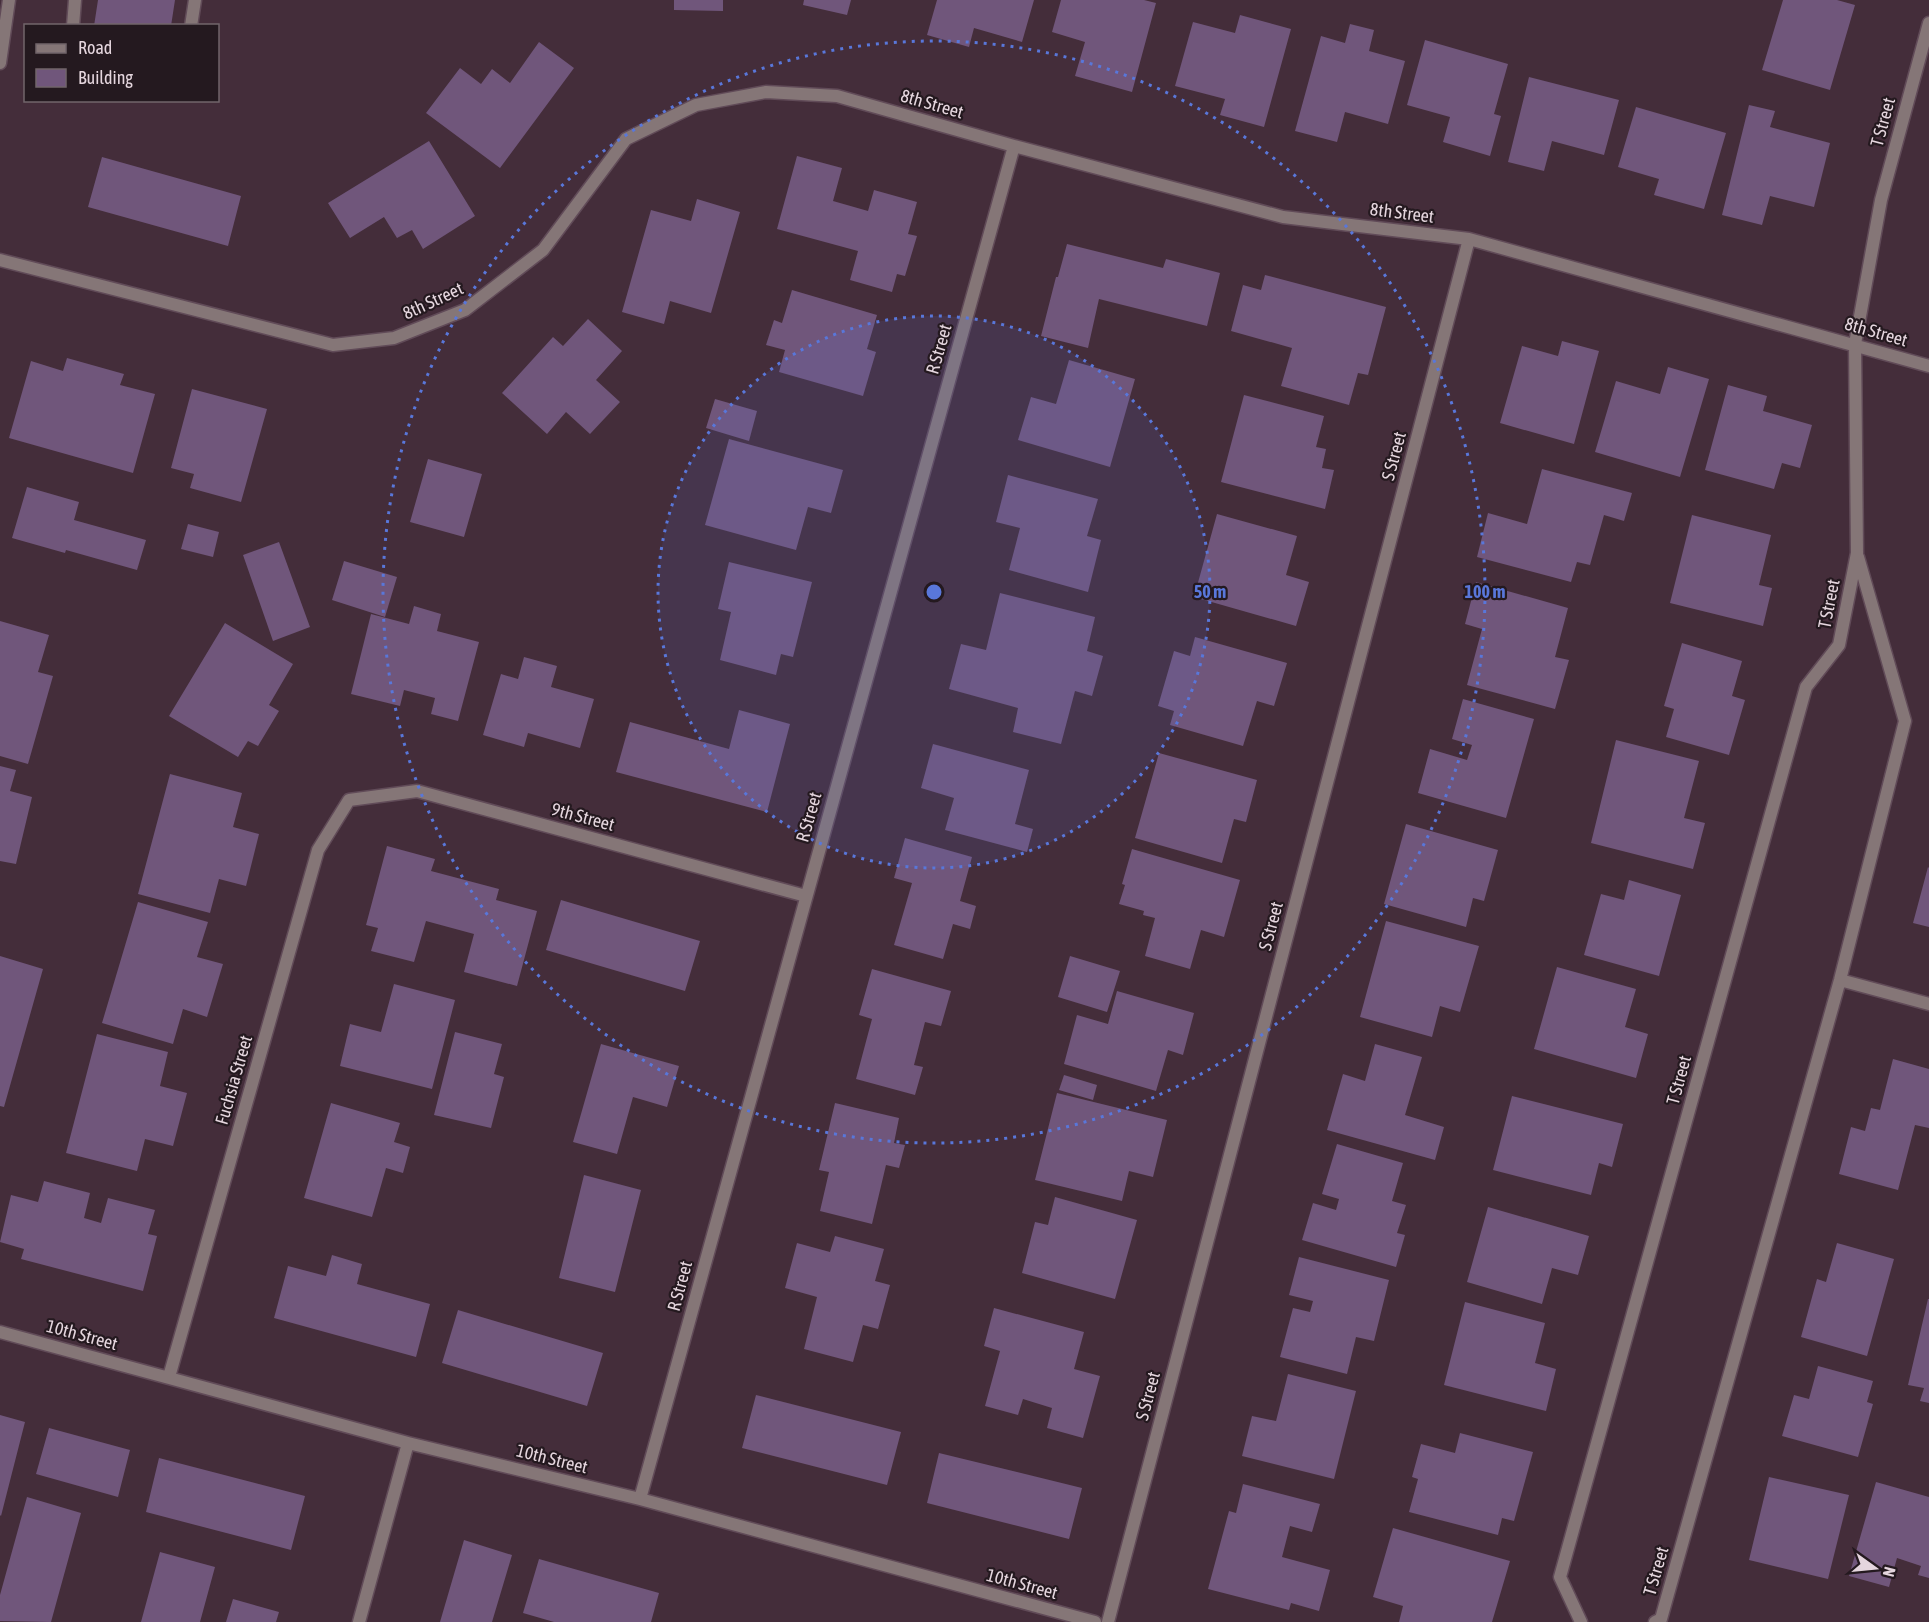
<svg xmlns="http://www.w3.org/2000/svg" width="1929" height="1622" font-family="'Asap Condensed',sans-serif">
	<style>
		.building { fill: #70567b }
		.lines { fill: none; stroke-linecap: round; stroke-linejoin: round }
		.service-casing { stroke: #614b58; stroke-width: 15 }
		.minor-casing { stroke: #614b58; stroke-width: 15 }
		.tertiary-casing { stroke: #614b58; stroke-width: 15 }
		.service { stroke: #857677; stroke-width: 12 }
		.minor { stroke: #857677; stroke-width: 12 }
		.tertiary { stroke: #857677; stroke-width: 12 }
		.ring { fill: none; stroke: #5977da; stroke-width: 3; stroke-dasharray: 3 6 }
		.labels { text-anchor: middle; stroke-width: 4.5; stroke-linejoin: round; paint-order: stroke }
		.street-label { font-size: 18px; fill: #e5d6de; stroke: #24191f }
		.centre { fill: #5977da; stroke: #24191f; stroke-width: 3 }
		.ring-label { font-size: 18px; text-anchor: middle; font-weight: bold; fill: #5977da; stroke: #24191f; stroke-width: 4.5; stroke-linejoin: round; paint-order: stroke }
	</style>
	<rect width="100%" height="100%" fill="#442d3a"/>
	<path class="building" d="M98 0H175L171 26H94Z
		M674 0H723V11L674 10Z
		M804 0H851L847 15 803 5Z
		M937 0H1034L1022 42 974 28 969 47 927 35Z
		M1061 0H1144L1156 3 1132 92 1075 76 1085 42 1052 32Z
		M1783 0H1837L1855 5 1830 90 1762 70Z
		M1240 15 1291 29 1264 127 1220 115 1225 99 1175 86 1193 22 1235 33Z
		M1350 24 1374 30 1369 51 1405 61 1388 124 1345 112 1337 142 1295 131 1321 36 1345 43Z
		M1425 40 1508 64 1494 114 1501 116 1490 156 1443 142 1450 117 1407 105Z
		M539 42 574 68 500 168 426 113 460 68 481 84 492 69 510 83Z
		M1529 77 1619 100 1604 155 1552 141 1544 171 1508 162Z
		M1749 105 1775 111 1770 127 1830 143 1814 207 1770 196 1762 225 1722 215Z
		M1636 107 1726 133 1704 209 1654 195 1659 179 1618 167Z
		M429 141 475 216 423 249 412 230 397 238 384 217 350 238 328 203Z
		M797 156 842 168 833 201 868 211 874 190 917 202 908 234 917 236 905 276 897 274 892 292 850 280 858 251 777 229Z
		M102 157 241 196 228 246 88 207Z
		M697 199 740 212 711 313 670 301 664 324 622 312 651 210 691 221Z
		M1067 244 1163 268 1166 259 1220 273 1207 326 1099 299 1088 348 1041 336 1056 277H1058Z
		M1265 275 1386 307 1368 375 1358 373 1349 405 1281 386 1292 348 1231 331 1243 285 1261 290Z
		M792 290 877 315 867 349 876 352 863 396 779 372 785 350 766 345 774 320 782 323Z
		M588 319 622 351 596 380 620 402 590 434 566 412 547 434 502 393 553 337 563 346Z
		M1562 341 1599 351 1574 444 1500 423 1522 346 1558 356Z
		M67 358 124 374 120 385 155 394 133 473 9 438 31 361 63 371Z
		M1069 360 1135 379 1110 467 1018 440 1031 397 1056 404Z
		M1668 367 1709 379 1680 477 1595 452 1616 381 1660 394Z
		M1728 385 1767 396 1763 411 1812 425 1800 468 1782 463 1774 489 1705 470Z
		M192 389 267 409 241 502 190 488 194 474 171 468Z
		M1244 395 1324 416 1316 447 1326 449 1322 468 1334 470 1325 509 1221 482Z
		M715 399 757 411 749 441 706 428Z
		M729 439 843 470 831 513 808 507 796 550 705 525Z
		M428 459 482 474 464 537 410 522Z
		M1542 469 1632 493 1624 521 1604 515 1590 565 1577 562 1571 582 1477 557 1488 513 1527 524Z
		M1008 475 1098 499 1087 536 1101 540 1088 592 1009 570 1020 528 996 522Z
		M27 487 79 502 74 520 146 540 137 570 66 550 65 553 12 538Z
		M1217 514 1297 536 1286 575 1309 582 1296 626 1194 597Z
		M1692 515 1771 535 1759 585 1772 588 1763 626 1670 603Z
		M188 524 219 532 213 557 181 549Z
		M279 542 310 627 273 641 243 555Z
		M344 561 397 577 385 617 332 600Z
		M729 562 812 582 793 657 781 654 776 675 720 660 731 612 718 609Z
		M1476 582 1568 608 1555 657 1569 660 1555 709 1467 685 1482 629 1465 624Z
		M1000 593 1095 617 1087 651 1103 656 1092 696 1075 691 1061 744 1013 732 1018 708 949 689 961 644 986 650Z
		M414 606 441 614 437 631 479 642 458 721 431 714 435 698 404 690 400 706 351 694 371 614 409 624Z
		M0 621 49 635 38 672 53 676 28 764 0 756Z
		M225 623 293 664 269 705 279 711 258 746 248 741 238 757 169 716Z
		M1195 637 1287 663 1274 706 1257 701 1243 746 1170 725 1174 711 1158 706 1174 651 1190 656Z
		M1682 643 1742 661 1732 696 1745 700 1729 755 1666 737 1674 709 1664 706Z
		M524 657 557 666 551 687 594 699 580 748 528 733 524 747 483 735 501 674 518 679Z
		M1463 699 1534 719 1506 818 1418 793 1430 749 1467 760 1472 745 1452 739Z
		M739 710 790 724 767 812 616 772 630 722 729 749Z
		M1616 740 1699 761 1684 818 1705 823 1693 869 1591 843Z
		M933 744 1029 770 1015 824 1033 829 1027 852 945 830 954 798 921 788Z
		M1159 753 1257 780 1246 822 1234 819 1222 863 1135 838Z
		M0 766 16 770 10 791 32 797 16 864 0 861Z
		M170 774 242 793 233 827 259 834 246 886 219 879 210 913 138 894Z
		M1406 824 1498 850 1484 901 1473 898 1466 927 1384 904Z
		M905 838 972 857 960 901 976 906 970 929 953 924 943 959 894 945 912 883 894 878Z
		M387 846 435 859 431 871 499 889 496 900 537 911 517 986 464 972 474 934 426 921 414 962 371 951 378 928 366 925Z
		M1132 849 1240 880 1224 937 1201 930 1190 969 1145 956 1155 918 1143 915 1144 911 1119 904 1125 885 1122 884Z
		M1928 867 1929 868V927L1913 923Z
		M1629 880 1681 895 1659 976 1584 955 1601 894 1624 900Z
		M561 900 700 941 685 991 546 950Z
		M138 902 208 922 197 957 223 964 207 1017 183 1009 173 1044 102 1023Z
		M1386 921 1479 946 1460 1012 1440 1006 1432 1037 1360 1017Z
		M0 956 43 969 4 1107 0 1106Z
		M1070 956 1120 971 1107 1012 1058 997Z
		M1557 967 1636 989 1625 1027 1648 1034 1636 1078 1534 1049Z
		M872 969 951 991 941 1026 925 1022 914 1065 923 1067 915 1095 856 1079 872 1019 859 1015Z
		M394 984 455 1000 432 1089 340 1066 350 1024 381 1032Z
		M1117 991 1194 1013 1183 1055 1168 1050 1156 1091 1064 1064 1077 1015 1108 1024Z
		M455 1032 502 1044 494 1074 504 1077 491 1128 434 1115Z
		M97 1034 168 1052 160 1086 187 1093 173 1146 145 1139 137 1171 66 1153Z
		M601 1044 679 1066 667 1107 633 1097 617 1154 573 1142Z
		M1375 1044 1422 1057 1405 1115 1444 1127 1435 1160 1327 1130 1343 1074 1365 1081Z
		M1893 1059 1929 1069V1128L1915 1125 1898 1190 1839 1174 1851 1127 1865 1131 1871 1108 1880 1110Z
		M1064 1075 1097 1085 1093 1100 1059 1090Z
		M1057 1093 1167 1120 1153 1177 1129 1171 1122 1201 1035 1180Z
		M1512 1096 1623 1124 1612 1167 1599 1163 1591 1195 1493 1170Z
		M331 1103 400 1123 394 1142 410 1147 403 1173 386 1168 372 1217 304 1198Z
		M835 1103 899 1118 894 1143 905 1145 899 1168 886 1165 872 1224 820 1211 829 1172 819 1170Z
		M1337 1144 1403 1163 1392 1201 1406 1205 1397 1233 1405 1235 1396 1267 1302 1240 1313 1203 1336 1210 1339 1199 1322 1194Z
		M584 1175 641 1190 615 1292 559 1278Z
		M44 1181 90 1193 84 1218 101 1223 108 1198 155 1210 148 1234 157 1236 143 1291 21 1259 24 1249 0 1242 11 1195 38 1202Z
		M1055 1197 1137 1220 1115 1299 1022 1273 1035 1222 1048 1225Z
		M1488 1207 1589 1236 1578 1275 1552 1268 1542 1304 1467 1282Z
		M835 1236 884 1249 875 1281 890 1285 878 1329 863 1325 853 1362 804 1349 817 1297 785 1288 797 1243 830 1252Z
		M1837 1243 1894 1259 1867 1356 1801 1337 1817 1279 1826 1282Z
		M332 1255 362 1264 357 1284 430 1304 416 1357 274 1318 288 1266 326 1276Z
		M1299 1257 1389 1280 1374 1341 1356 1337 1347 1374 1280 1357 1293 1308 1310 1312 1313 1301 1289 1295Z
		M1928 1299H1929V1403L1920 1401 1924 1388 1908 1385Z
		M1465 1302 1545 1323 1535 1363 1556 1369 1546 1411 1444 1385Z
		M994 1308 1084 1332 1074 1369 1100 1376 1083 1438 1047 1428 1052 1408 1023 1399 1018 1415 985 1406 1000 1351 984 1346Z
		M458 1310 603 1353 587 1406 442 1363Z
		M1818 1366 1873 1381 1867 1402 1873 1404 1858 1457 1782 1436 1794 1395 1809 1399Z
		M1288 1374 1356 1391 1334 1479 1242 1456 1252 1416 1276 1421Z
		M756 1395 901 1432 887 1485 742 1448Z
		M0 1415 25 1422 1 1516 0 1515Z
		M49 1428 130 1450 118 1497 36 1474Z
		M1460 1433 1533 1452 1514 1521 1502 1518 1498 1535 1409 1512 1418 1479 1412 1477 1421 1444 1455 1453Z
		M939 1453 1082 1488 1069 1539 927 1503Z
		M159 1458 305 1496 291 1550 146 1512Z
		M1769 1477 1849 1495 1828 1579 1749 1560Z
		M1876 1482 1929 1497V1578L1918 1575 1921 1566 1897 1558 1889 1587 1849 1576Z
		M1243 1484 1320 1504 1312 1532 1290 1526 1282 1557 1330 1570 1319 1611 1291 1603 1289 1610 1208 1589 1229 1511 1236 1513Z
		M27 1497 81 1513 51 1622 0 1621V1595Z
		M1393 1528 1510 1561 1492 1622H1399L1403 1606 1373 1597Z
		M464 1540 512 1555 492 1622H440Z
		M160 1552 215 1567 200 1622H141Z
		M539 1559 659 1593 651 1622H554L523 1613Z
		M233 1599 279 1612 276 1622H226Z"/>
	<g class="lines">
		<g class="service-casing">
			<path id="service" d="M73 26 75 0
				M191 26 195 0"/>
		</g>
		<g class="minor-casing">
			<path id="minor" d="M0 260 333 345 394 338 465 310 543 250 626 139 696 105 766 92 837 96 1014 146 1283 217 1469 239 1929 366
				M1840 980 1929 1004
				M0 1332 408 1443 640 1499 1095 1622
				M169 1377 318 850 349 800 417 791 806 896
				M640 1499 1014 146
				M359 1622 408 1443
				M1108 1622 1469 239
				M1581 1622 1560 1577 1806 687 1839 645 1857 553 1855 344 1881 200 1929 23
				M1655 1622 1661 1619 1840 980 1905 721 1858 557"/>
		</g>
		<g class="tertiary-casing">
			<path id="tertiary" d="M0 63 9 0"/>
		</g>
		<use href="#service" class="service"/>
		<use href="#minor" class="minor"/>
		<use href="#tertiary" class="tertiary"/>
	</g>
	<circle cx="934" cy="592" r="276" fill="#5977da" fill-opacity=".12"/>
	<g class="ring">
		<circle cx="934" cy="592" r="276"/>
		<circle cx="934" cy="592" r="551"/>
	</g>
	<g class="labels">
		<g class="street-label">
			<text transform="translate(932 104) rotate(16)" y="6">8th Street</text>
			<text transform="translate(1883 122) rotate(-75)" y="6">T Street</text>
			<text transform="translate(1402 213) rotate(7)" y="6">8th Street</text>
			<text transform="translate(433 301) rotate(-25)" y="6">8th Street</text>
			<text transform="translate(1876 332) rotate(16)" y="6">8th Street</text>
			<text transform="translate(939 349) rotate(-74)" y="6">R Street</text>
			<text transform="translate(1394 456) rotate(-75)" y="6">S Street</text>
			<text transform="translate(1829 604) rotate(-79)" y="6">T Street</text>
			<text transform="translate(583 817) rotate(15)" y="6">9th Street</text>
			<text transform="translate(809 817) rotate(-74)" y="6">R Street</text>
			<text transform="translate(1271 926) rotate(-75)" y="6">S Street</text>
			<text transform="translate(234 1080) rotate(-74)" y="6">Fuchsia Street</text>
			<text transform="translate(1679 1080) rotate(-75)" y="6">T Street</text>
			<text transform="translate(680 1286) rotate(-75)" y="6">R Street</text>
			<text transform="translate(82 1335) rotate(15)" y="6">10th Street</text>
			<text transform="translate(1148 1396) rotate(-75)" y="6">S Street</text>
			<text transform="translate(552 1459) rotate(14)" y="6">10th Street</text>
			<text transform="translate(1656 1571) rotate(-74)" y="6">T Street</text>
			<text transform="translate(1022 1584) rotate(15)" y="6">10th Street</text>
		</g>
	</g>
	<circle cx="934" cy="592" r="9" class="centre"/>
	<g class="ring-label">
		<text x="1210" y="598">50 m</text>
		<text x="1485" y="598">100 m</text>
	</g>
	<rect x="24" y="24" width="195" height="78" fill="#24191f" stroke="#71656b" stroke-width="1.5"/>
	<rect x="36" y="44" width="30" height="9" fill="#857677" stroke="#71656b" stroke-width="1.5"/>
	<text x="78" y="54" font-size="18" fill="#e5d6de">Road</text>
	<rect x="36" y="69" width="30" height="18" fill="#70567b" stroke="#71656b" stroke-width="1.5"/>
	<text x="78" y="84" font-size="18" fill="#e5d6de">Building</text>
	<g transform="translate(1875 1568) rotate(105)" stroke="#24191f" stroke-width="4.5" paint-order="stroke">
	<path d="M0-4.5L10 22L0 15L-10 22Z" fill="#e5d6de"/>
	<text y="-9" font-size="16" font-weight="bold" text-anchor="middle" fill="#e5d6de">N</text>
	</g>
</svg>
